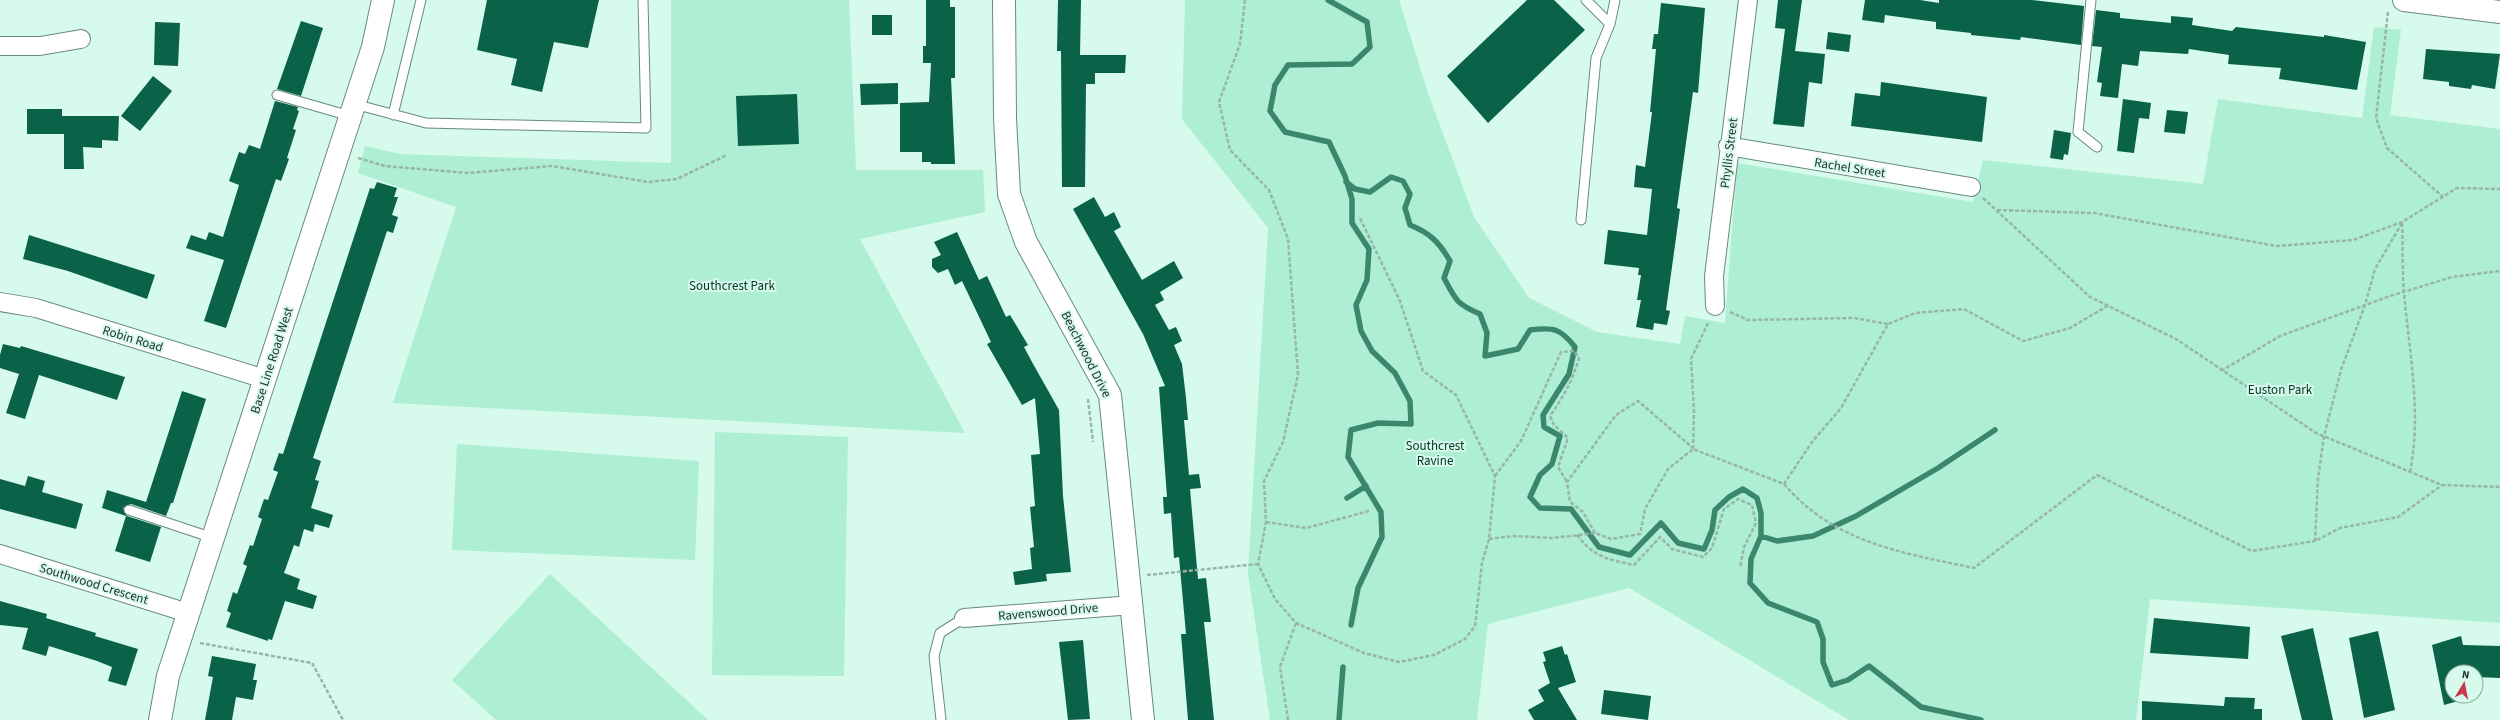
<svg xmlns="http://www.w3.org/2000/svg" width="2500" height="720" font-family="'Source Sans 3',sans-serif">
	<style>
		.green { fill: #aeeed4 }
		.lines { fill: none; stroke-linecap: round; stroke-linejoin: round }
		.stream { stroke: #3b876d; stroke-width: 5.5 }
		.building { fill: #0a6249 }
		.service-casing { stroke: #698a7c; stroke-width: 11 }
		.minor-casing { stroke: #698a7c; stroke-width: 20 }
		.tertiary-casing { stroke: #698a7c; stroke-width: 24 }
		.path { stroke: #98b5a9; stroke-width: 2.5; stroke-dasharray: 4 2; stroke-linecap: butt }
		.service { stroke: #fff; stroke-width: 9 }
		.minor { stroke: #fff; stroke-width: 18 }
		.tertiary { stroke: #fff; stroke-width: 22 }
		.labels { text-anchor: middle; stroke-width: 4; stroke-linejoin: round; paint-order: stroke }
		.street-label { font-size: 13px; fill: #24322d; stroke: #d6faeb }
		.park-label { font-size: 13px; fill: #043425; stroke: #d6faeb }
	</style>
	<rect width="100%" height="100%" fill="#d6faeb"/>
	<path class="green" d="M671 0H849L856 170H983L985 212 860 239 965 433 393 403 456 207 358 173 365 146 400 154 671 163Z
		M1185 0H1399L1428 93 1474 217 1529 298 1597 332 1680 344 1685 316 1725 323 1737 163 1973 202 1983 160 2203 184 2218 99 2362 118 2374 27 2401 30 2390 115 2500 129V623L2150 599 2136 720H1849L1629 588 1488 624 1477 720H1270L1248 574 1268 228 1182 119Z
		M715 432 848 437 844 676 712 675Z
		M457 444 699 461 695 560 452 550Z
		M550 574 708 720H496L452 680Z"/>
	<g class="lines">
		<path class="stream" d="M1328 0 1367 22 1370 47 1352 64 1288 65 1275 85 1270 111 1285 132 1329 142 1345 176 1352 199V223L1369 249 1367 280 1356 305 1361 331 1372 351 1395 373 1410 401 1411 424 1378 423 1351 430 1348 457 1381 512 1382 537 1358 588 1351 625
			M1346 182 1355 189 1370 192 1391 177 1403 181 1410 194 1405 208 1410 225C1430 233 1439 242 1450 261L1444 278C1456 301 1457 304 1480 314L1487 333 1485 356 1518 349 1530 330C1553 327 1560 328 1575 347L1569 374 1543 415 1544 427 1560 436 1552 464 1540 475 1530 497 1540 508 1571 509 1599 547 1630 555 1661 523 1678 543 1704 549 1712 530 1715 510 1729 497 1743 489 1757 498 1761 513V536L1751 559 1750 583 1768 603 1817 622 1823 639V662L1832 685 1848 680 1869 666 1921 707 1981 720
			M1347 498 1366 486
			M1761 536 1777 541 1813 536 1856 516 1938 468 1995 430
			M1339 720 1343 667"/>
	</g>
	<path class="building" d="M487 0H599L588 48 554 42 542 92 511 85 517 59 477 50Z
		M926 0H950V7H955V78H951L955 164H931V162H922V152H900V103L929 102 931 63H923V46H926Z
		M1058 0H1081L1080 55H1126L1125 73H1095V84H1086L1085 187H1062L1061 51H1057Z
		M1527 0H1554L1585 30 1488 123 1447 76Z
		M1778 0H1802L1795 51 1825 54 1822 84 1809 82 1804 127 1773 124 1785 29 1775 28Z
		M1865 0H1920L1939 3V0H2031L2084 6 2081 45 2021 37 2020 40 1971 35V33L1936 29V22L1885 15 1884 23 1862 20Z
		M1661 3 1705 8 1698 93 1693 92 1677 208 1680 209 1666 310 1670 311 1667 325 1654 323 1653 330 1636 327 1641 300H1637L1641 275H1638L1639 268 1604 264 1608 230 1647 235 1652 189 1634 187 1636 165 1645 167 1652 112H1650L1656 49H1652L1654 34H1658Z
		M2096 10 2120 13V18L2171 23V16L2193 18 2192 25 2232 31 2236 27 2324 37V35L2366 42 2357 90 2279 79 2281 68 2228 64 2229 55 2189 49 2188 54 2140 51 2138 66 2122 64 2118 98 2100 96 2102 83 2097 82 2102 47 2092 46Z
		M872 15H892V35H872Z
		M301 21 323 28 301 96 277 89Z
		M155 22 180 23 178 66 154 65Z
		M1828 32 1851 35 1849 52 1826 49Z
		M2426 49 2500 54 2495 89 2472 85 2471 89 2449 86V82L2423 79Z
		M153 76 172 91 140 131 121 116Z
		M1881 82 1987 97 1982 142 1851 126 1855 93 1880 96Z
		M898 83V104L861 105 860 84Z
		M797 94 799 144 738 146 736 96Z
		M2123 99 2151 103 2149 119 2139 118 2134 153 2117 151Z
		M275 101 298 107 297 110 299 111 293 129 296 130 287 158 289 159 281 181 276 179 226 328 204 321 224 260 186 248 191 235 206 240 209 232 223 237 239 185 229 181 239 152 245 154 249 145 260 149Z
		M27 109H62V116H119L118 141 102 140V148L83 147 84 169H64V134H27Z
		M2167 110 2188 112 2185 134 2164 132Z
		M2054 130 2071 133 2068 155 2064 154 2063 160 2050 158Z
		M377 182 397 188 394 197H398L392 215 398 217 393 233 387 231 313 458 321 461 315 480 319 481 311 508 333 515 329 528 315 524 313 532 304 529 299 547 294 545 284 573 300 579 297 589 317 596 313 609 285 601 272 640 268 639V641L226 627 231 613 227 611 233 592 237 594 247 566 243 564 250 545 253 546 262 519 258 517 264 499 268 500 278 472 273 470 279 453 283 454 370 188 374 189Z
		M1094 197 1105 217 1114 212 1121 227 1114 231 1142 280 1174 261 1183 278 1160 292 1164 300 1155 305 1169 330 1176 327 1182 341 1174 345 1182 364 1186 398 1188 420H1184L1189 475 1199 474 1201 488 1190 489 1198 579 1206 578 1211 622H1204L1214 720H1188L1181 634H1186L1179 557 1174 558 1171 513 1164 514 1163 497H1167L1159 387 1165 386 1143 334 1073 209Z
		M957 232 979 280 987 276 1006 317 1010 315 1028 345 1024 347 1032 362 1059 410 1063 496 1071 572 1046 574 1047 581 1015 585 1013 572 1032 569 1030 548 1034 547 1030 507 1035 506 1031 455 1040 454 1035 398 1022 405 987 344 991 342 962 281 955 285 948 269 938 273 932 267V259L941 255 934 242Z
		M29 235 155 275 147 299 68 271 23 259Z
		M3 344 20 348 21 346 125 377 117 400 39 375 25 419 6 413 19 374 0 368V355Z
		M182 391 206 399 173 503H171L166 516 131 504 123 508 127 516 161 527 150 562 115 551 126 516 102 508 107 490 146 502Z
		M28 476 45 481 42 492 83 504 76 529 0 509V479L25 486Z
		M0 601 47 614 46 618 96 633 95 636 138 649 126 686 108 681 112 667 97 661 49 646 46 656 22 649 28 628 0 625Z
		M2154 618 2250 627 2248 659 2150 653Z
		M2313 628 2333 720H2302L2281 636Z
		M2378 631 2395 710 2364 718 2349 638Z
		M2461 636 2463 645 2500 646V678L2476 677V672H2452V696H2476V694V696L2444 705 2432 645Z
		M1083 640 1090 719 1068 720 1059 642Z
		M1562 646 1565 655 1567 654 1576 682 1558 688 1577 720H1534L1528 710 1544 701 1538 690 1550 683 1543 662 1546 661 1543 652Z
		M212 656 256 664 253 680H257L253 700 236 697 232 720H205L213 677 208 676Z
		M1604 690 1651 696 1648 720 1601 714Z
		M2225 697 2255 698 2254 709H2262V720H2142V701L2224 706Z"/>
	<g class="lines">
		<g class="service-casing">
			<path id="service" d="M1586 0 1610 24
				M2091 0 2078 132 2097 147
				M277 95 350 116
				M354 104 426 123 646 128 643 0
				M393 115 421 0
				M1581 220 1596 58 1610 24 1615 0
				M129 510 213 538
				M941 720 934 656 940 633 964 618"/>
		</g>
		<g class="minor-casing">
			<path id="minor" d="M0 46H40L81 39
				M1728 146 1971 187
				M0 302 36 308 265 379
				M1715 306 1714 276 1748 0
				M0 554 188 613
				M964 618 1133 605"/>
		</g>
		<g class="tertiary-casing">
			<path id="tertiary" d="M1004 0 1005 118 1009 194 1026 242 1110 395 1143 720
				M2404 0 2500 12
				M160 720 168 676 373 47 383 0"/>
		</g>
		<path class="path" d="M1245 0 1240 44 1219 102 1230 150 1269 190 1288 239 1298 375 1283 442 1264 481 1266 522 1258 564 1275 599 1296 623 1364 653 1399 662 1434 655 1465 639 1475 626 1482 563 1489 539 1495 476 1456 395 1423 371 1400 301 1359 216
			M2388 12 2376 118 2387 148 2443 197
			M358 158 385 166 469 173 552 166 648 182 677 179 727 155
			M1983 198 2090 297 2176 339 2316 433 2442 485 2500 487
			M1997 210 2094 213 2277 246 2353 240 2402 222 2457 188 2500 189
			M2402 223 2375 269 2365 305 2341 370 2324 436 2318 478 2315 541 2340 528 2398 517 2442 485
			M2402 223C2403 246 2402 270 2404 293 2409 351 2422 414 2410 472
			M1730 312 1748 320 1854 318 1888 324
			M2221 371 2280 336 2390 296 2452 277 2500 271
			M1088 399 1093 442
			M1693 449 1694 412 1691 359 1709 321
			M1495 476 1521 441 1561 352 1574 351 1579 358C1573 380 1563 397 1550 416L1554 425 1568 438 1558 467 1567 482
			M1784 484C1834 543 1903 553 1974 568L2097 475 2252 551 2315 541
			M1266 522 1306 528 1369 511
			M1595 533 1583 512 1570 502 1567 482 1616 415 1638 401 1693 448
			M1577 535C1595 558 1607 559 1634 565L1660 537 1672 549 1703 557 1712 548 1724 509 1738 499 1752 505 1756 523 1744 547 1740 568
			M1489 539 1514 536 1553 538 1595 533 1611 539 1640 534 1645 509 1668 469 1693 449 1784 484 1812 442 1841 408 1888 324 1915 313 1964 309 2023 341 2070 328 2109 305
			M1147 575 1258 564
			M200 643 312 663 343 720
			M1288 720 1280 667 1296 623"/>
		<use href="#service" class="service"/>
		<use href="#minor" class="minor"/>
		<use href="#tertiary" class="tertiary"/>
	</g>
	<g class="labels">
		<g class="street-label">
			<text transform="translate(1728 153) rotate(-83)" y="5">Phyllis Street</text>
			<text transform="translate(1850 167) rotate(9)" y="5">Rachel Street</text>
			<text transform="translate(133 338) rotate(17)" y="5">Robin Road</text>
			<text transform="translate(1087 354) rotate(63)" y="5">Beachwood Drive</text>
			<text transform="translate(271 360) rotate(-72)" y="5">Base Line Road West</text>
			<text transform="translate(94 583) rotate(17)" y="5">Southwood Crescent</text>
			<text transform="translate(1048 611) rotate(-5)" y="5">Ravenswood Drive</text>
		</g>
		<g class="park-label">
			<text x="732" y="290">Southcrest Park</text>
			<text x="2280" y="394">Euston Park</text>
			<text x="1435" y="450">Southcrest<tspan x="1435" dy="15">Ravine</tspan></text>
		</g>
	</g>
	<g transform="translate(2464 684) rotate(10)"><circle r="19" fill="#d6faeb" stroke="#8faa9f"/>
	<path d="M0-3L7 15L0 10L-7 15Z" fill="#c9384d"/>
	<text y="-6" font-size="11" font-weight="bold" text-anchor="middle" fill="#24322d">N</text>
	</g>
</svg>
